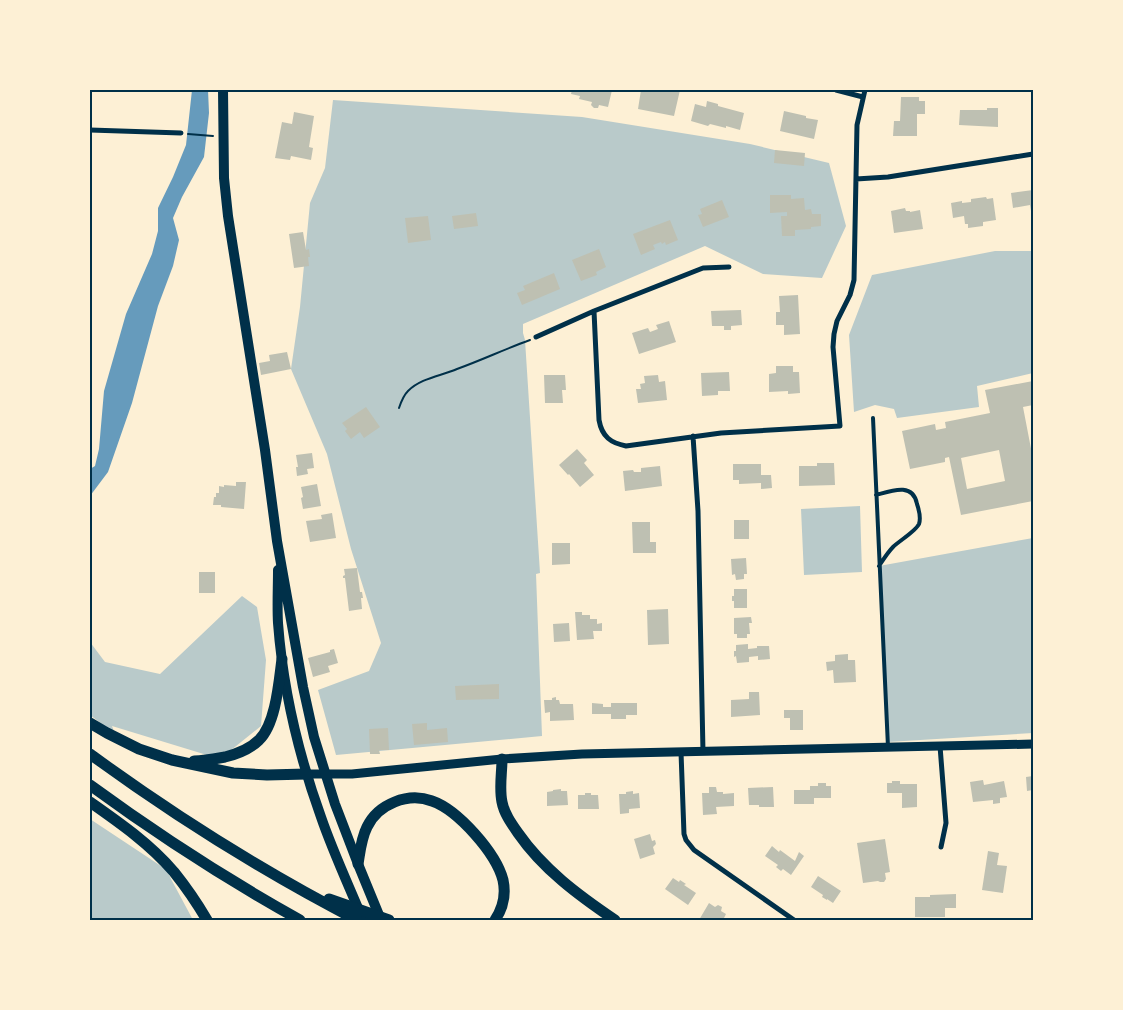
<svg xmlns="http://www.w3.org/2000/svg" width="1123" height="1010" font-family="Quicksand,sans-serif">
	<style>
		.green { fill: #b9caca }
		.water { fill: #669bbc }
		.building { fill: #bec0b2; fill-rule: evenodd }
		.lines { fill: none; stroke-linecap: round; stroke-linejoin: round }
		.path { stroke: #003049; stroke-width: 2 }
		.service { stroke: #003049; stroke-width: 4 }
		.minor { stroke: #003049; stroke-width: 5 }
		.tertiary { stroke: #003049; stroke-width: 9 }
		.secondary { stroke: #003049; stroke-width: 10 }
		.trunk { stroke: #003049; stroke-width: 11 }
		.neatline { fill: none; stroke: #003049; stroke-width: 2 }
	</style>
	<rect width="100%" height="100%" fill="#fdf0d5"/>
	<path class="green" d="M333 100 582 117 750 144 829 163 846 226 822 278 763 274 705 246 523 324V333L525 340 540 573 536 574 542 736 336 755 318 690 369 671 381 643 351 549 327 454 291 369 300 307 310 203 325 168Z
		M995 251H1033V373L977 386 979 407 897 418 894 409 875 405 854 412 849 335 872 275Z
		M860 506 862 572 804 575 801 509Z
		M1033 538V733L888 742 879 566Z
		M242 596 257 607 266 660 261 726 220 759 112 726 115 734 90 715V642L105 662 160 674Z
		M90 819 167 870 171 879 193 920H90Z"/>
	<path class="water" d="M192 90H208L209 113 204 157 182 197 173 218 179 240 173 266 158 306 132 403 108 472 90 496V469L95 466 99 449 104 391 126 314 152 254 158 231V208L173 177 186 145Z"/>
	<path class="building" d="M572 90H612L608 107 599 105 598 108H594L591 105 592 102 579 99 580 96 571 94Z
		M641 90H680L674 116 638 109Z
		M901 97H919V101H925V114H917V136H893L894 121H900Z
		M707 101 718 104V106L744 113 740 130 726 126V128L710 124 708 126 691 121 695 104 706 107Z
		M987 108H998V127L959 125 960 110H987Z
		M784 111 806 116V118L818 120 814 139 780 131Z
		M294 112 314 116 309 147 313 148 311 160 291 156 290 160 275 158 282 122 292 124Z
		M775 150 805 153 804 166 774 163Z
		M1033 190V211H1031L1030 205 1013 208 1011 193Z
		M770 195H791V199L804 198 805 210 811 209 812 214H821V226L811 227V229L795 230V236H782L781 216H787V212L770 213Z
		M986 197 987 199 993 198 996 220 983 222V226L968 228V224H965L964 216 953 218 951 203 962 201V203L971 202V199Z
		M722 200 729 217 703 227 698 215 702 214 700 209Z
		M905 208 906 211H910V212L920 210 923 229 894 233 891 211Z
		M476 213 478 226 454 229 452 216Z
		M428 216 431 240 408 243 405 218Z
		M670 220 678 240 666 245 665 242 662 244 661 242 653 245 655 249 641 255 633 234Z
		M303 232 306 250 309 249 310 257H308L309 266 294 268 289 234Z
		M599 249 606 267 596 272 597 275 581 281 572 260Z
		M554 273 560 289 522 305 517 293 525 290 523 286Z
		M798 295 800 334 784 335V325H776V312H780L779 296Z
		M741 310 742 325 731 326V330H724V326H712L711 311Z
		M669 321 676 342 639 354 632 333 648 328 650 332 658 329 656 325Z
		M287 352 291 369 261 375 259 363 270 361 269 355Z
		M776 366H793V372H799L800 393 788 394V391L769 392V374L776 373Z
		M729 372 730 391H718V395L702 396 701 373Z
		M544 375H565L566 390H562L563 403H545Z
		M658 375 659 382 665 381 667 400 638 403 636 389H641L640 384 645 383 644 376Z
		M1033 381V405L1023 407 1033 459V501L961 515 949 457 945 458V462L910 469 902 431 935 424 936 430 946 428 945 422 990 413 985 390ZM999 450 1005 481 967 489 961 458Z
		M366 407 380 427 364 438 360 432 351 439 345 431 347 429 342 423Z
		M577 449 587 460 584 463 594 475 580 487 569 474 568 475 559 465Z
		M312 453 314 468 307 469 308 474 297 476 296 467H298L296 455Z
		M817 463H834L835 485 799 486V466H817Z
		M733 464H761V475H771L772 488 761 489V483L739 484V480H733Z
		M660 466 662 486 625 491 623 471 633 470 634 472H641V468Z
		M236 482H246L244 509 221 507V505H213L214 497H216V493H219V486L224 487V485L236 486Z
		M317 484 321 506 303 509 301 498 303 497 301 487Z
		M332 513 336 538 310 542 306 521 322 519 321 515Z
		M734 520H749V539H734Z
		M632 522H650V542H656V553H633Z
		M552 543H570V564L552 565Z
		M746 558 747 574H744V579L736 580 735 574 732 575 731 559Z
		M357 568 360 592H362L363 598H361L362 609 349 611 345 578H343V576L345 575 344 569Z
		M199 572H215V593H199Z
		M734 589H747V608H734V601H732V596H734Z
		M668 609 669 644 648 645 647 610Z
		M575 612H582V615H590V619H597V624L602 623V631H593L594 639 577 640Z
		M751 617 752 623H749L750 634H747V638H737V634H734V618Z
		M569 623 570 641 554 642 553 624Z
		M748 644V649L757 648V646H769L770 659 758 660V656L749 657V662L737 663 736 656 734 657V651H736V645Z
		M334 649 338 663 328 666 330 672 313 677 308 658 330 652V650Z
		M848 654V660H855L856 682 834 683 833 670 827 671 826 662 835 661V655Z
		M499 684V699L456 700 455 686Z
		M749 692H759L760 715 731 717V700L749 699Z
		M556 697V700H559L560 704H573L574 720 550 721V712L545 713 544 700H552V698Z
		M592 703 603 704V707H611V703H637V715H626V719H611V714H592Z
		M784 710H803V730H790V718H784Z
		M427 723V730L447 728 448 742 414 745 412 724Z
		M388 728 389 750H379L380 754H370L369 729Z
		M1033 776V790L1027 791 1026 777Z
		M983 780 984 785 1004 781 1007 797 1000 798V803L993 804V800L973 802 970 782Z
		M892 781H900V784H917V807L902 808V793H887V783H892Z
		M818 783H826V786H831V798H814V804H794V790H810V786H818Z
		M709 787H716L717 792H723V794L734 793V806L716 807 717 814 703 815 702 793H709Z
		M773 787 774 807H759V805H749L748 788Z
		M561 789V791H567L568 805 547 806V792L553 791V790Z
		M633 791V794L639 793 640 808 629 809V813L620 814 619 794H626V792Z
		M585 793H591V795H598L599 809H578V795H585Z
		M650 834 652 841 655 840 656 844 653 847 655 854 640 859 634 839Z
		M885 839 890 872 885 873 886 879 884 882H880L878 881 863 883 857 843Z
		M772 846 779 852 780 850 795 861 799 852 804 856 791 875 783 869 781 871 776 867 778 865 765 856Z
		M988 851 999 853 997 865 1007 866 1003 893 982 890Z
		M818 876 841 891 833 903 827 899V900L822 897 823 895 811 887Z
		M673 878 679 882 680 880 686 884 684 885 696 893 688 905 665 889Z
		M956 894V908H945V917H915V897H930V895Z
		M709 903 715 907 718 905 722 907 721 911 726 914 723 920H699Z"/>
	<g class="lines">
		<path class="path" d="M188 134 213 136
			M399 408C401 402 403 396 408 391 421 378 441 376 457 369 482 360 505 349 530 340"/>
		<path class="service" d="M873 418 888 747
			M876 495C891 491 913 482 917 504 919 510 921 518 919 524 916 531 899 541 893 547 888 552 883 560 879 566"/>
		<path class="minor" d="M836 90 863 97
			M90 130 181 133
			M856 179 888 177 1033 154
			M594 311 599 420C602 437 611 443 626 446L721 433 840 426 833 347 834 334 837 321 850 295 854 280 857 125 865 90
			M536 337 594 311 703 268 729 267
			M693 436 698 511 703 752
			M940 746 946 823 941 847
			M681 752 684 834 686 840 694 850 794 920"/>
		<path class="tertiary" d="M307 774H352L502 759 582 754 1033 744"/>
		<path class="secondary" d="M223 90 224 178 228 216 265 450 277 541 303 687 314 737 335 804 358 864 381 920
			M278 570C278 588 277 606 278 623 283 689 299 756 321 817 333 852 349 886 363 920"/>
		<path class="trunk" d="M90 723 107 733 139 749 172 760 233 773 267 775 307 774
			M90 754C175 816 264 872 357 920
			M502 759C502 773 499 788 502 802 504 813 511 823 518 833 543 869 578 895 615 920
			M194 761C204 761 214 759 225 757 237 754 250 749 259 740 276 724 279 681 282 659
			M90 785C157 834 228 880 300 920
			M90 802C120 823 150 844 174 872 186 887 197 903 207 920
			M358 864C360 852 361 839 367 827 378 804 408 792 432 801 458 810 496 853 503 880 506 894 503 908 495 920
			M329 899 389 920"/>
	</g>
	<rect width="1123" height="1010" fill="none" stroke="#fdf0d5" stroke-width="182"/>
	<rect x="91" y="91" width="941" height="828" class="neatline"/>
</svg>
